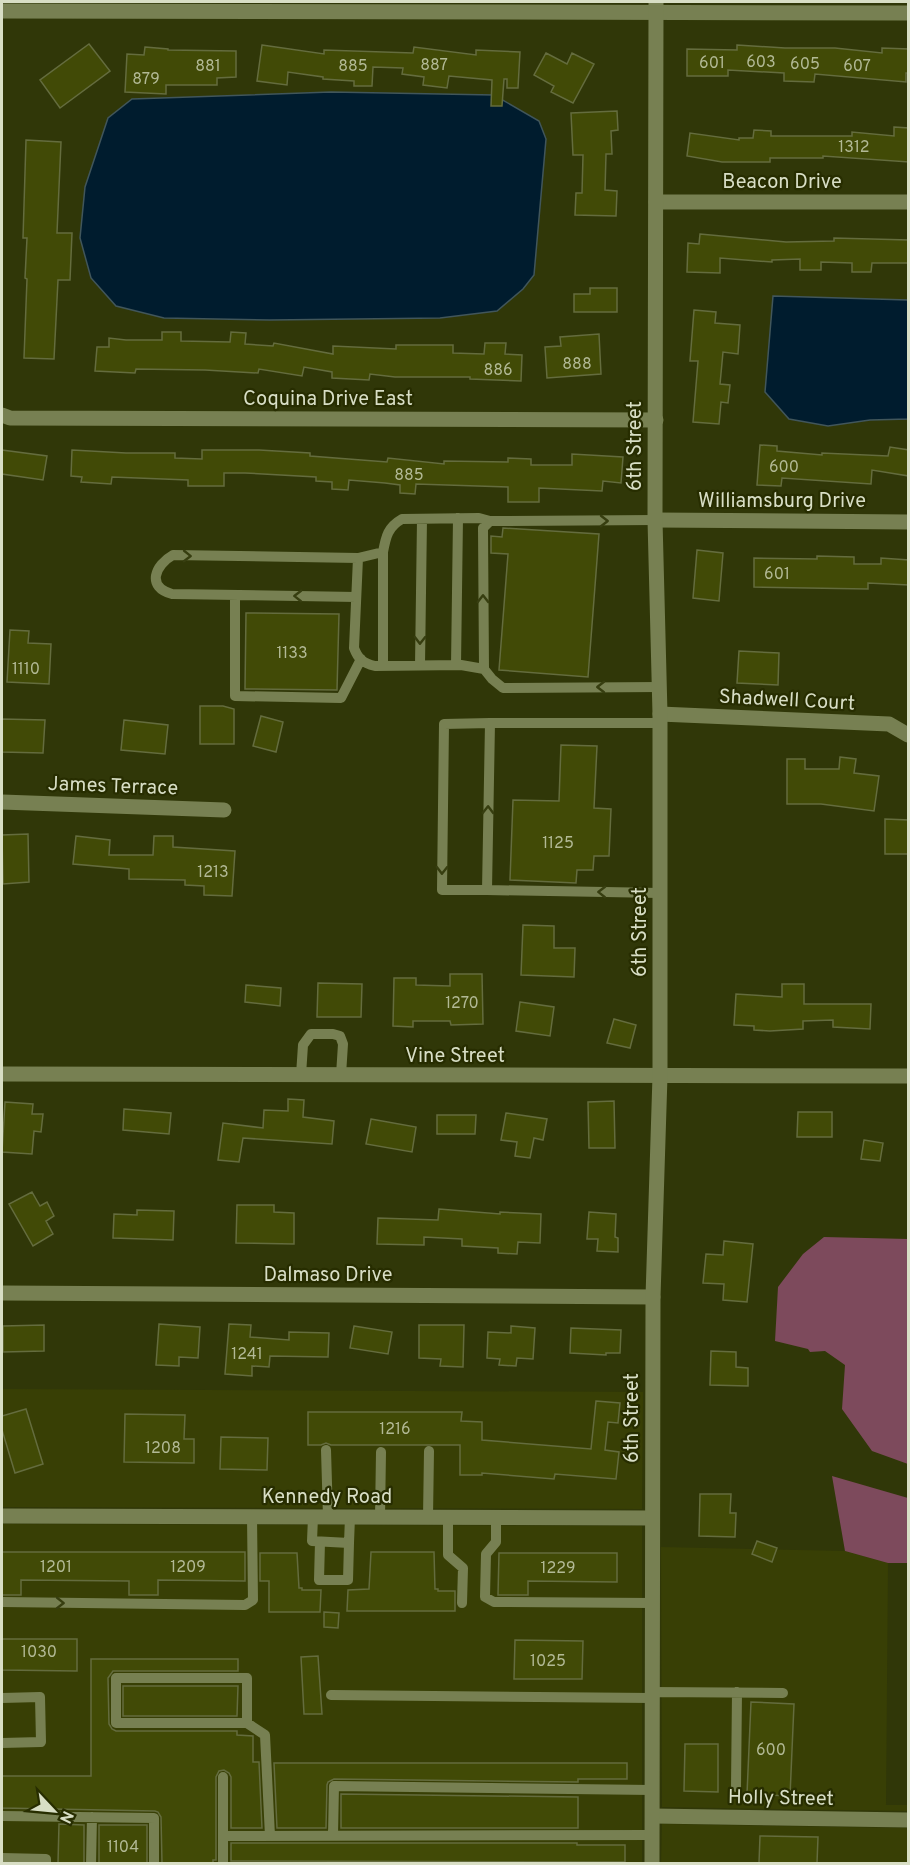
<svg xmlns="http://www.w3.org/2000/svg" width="910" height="1865" font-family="Overpass,sans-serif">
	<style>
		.built { fill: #383f05 }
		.green { fill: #7d4a5c }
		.water { fill: #001c2e; stroke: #41565b; stroke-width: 1.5 }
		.building { fill: #414a06; stroke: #646c3e; stroke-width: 1.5 }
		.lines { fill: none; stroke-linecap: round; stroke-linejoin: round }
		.lane { stroke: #778052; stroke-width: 10 }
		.street { stroke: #778052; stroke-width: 15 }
		.secondary { stroke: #778052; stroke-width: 15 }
		.oneway { stroke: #373e10 }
		.labels { text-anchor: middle; stroke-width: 4.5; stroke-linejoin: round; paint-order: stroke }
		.number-label { font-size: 16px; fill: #b2b995 }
		.street-label { font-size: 20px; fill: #d8dec5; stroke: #272d00 }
	</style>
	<rect width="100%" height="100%" fill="#303708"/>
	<path class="built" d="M2 1389 643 1392 642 1509 2 1507Z
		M2 1524 642 1526V1863L2 1864Z
		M661 1547 845 1551 888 1563 886 1805H908V1811L662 1807Z
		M662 1824 908 1828V1863L661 1864Z"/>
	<path class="green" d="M824 1237 908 1239V1464L872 1451 842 1409 845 1365 825 1351 810 1352 808 1349 775 1341 778 1287 803 1254Z
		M832 1476 908 1498V1563H888L845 1551Z"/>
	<path class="water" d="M331 92 494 95 539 121 546 139 534 275 523 289 497 311 440 318 270 320 164 318 116 306 91 278 80 238 85 187 108 118 132 99Z
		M773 296 908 300V419L870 420 828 426 789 419 765 392Z"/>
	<path class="building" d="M89 44 110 71 60 108 40 80Z
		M262 45 324 54V50L413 53 414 47 476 55V50L520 52 518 88H507V79H504L502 106H491L492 80 449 76 447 88 423 85 424 77 402 74 403 68 373 67 372 86H354V81L323 79V77L288 72 287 85 257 81Z
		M737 45 785 48H835L882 53V48L909 49V73H906V82L815 74 814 82 784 81V73L728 70V76H687V49L737 50Z
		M145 47 168 49V50L236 51V77L217 78V85H166V94L125 92 127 54 144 55Z
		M546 53 567 64 572 53 594 64 573 103 551 92 554 86 534 75Z
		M617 111 618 130 611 131 612 154H606L605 190 617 191 616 216 575 215 576 193H582L583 155H573L571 113Z
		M894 127 909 128V162L823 156V158H770V162H722L687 156 690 133 739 140V138H753L754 130 771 131V136H852V132L894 136Z
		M26 140 61 142 57 233H72L70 280H58L54 359 24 358 27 279 25 278 27 238H23Z
		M700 234 786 242 834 241V238L909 240V263H872L871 272H852V263L821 262V270H800V259L772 260V262L720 258V273L687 272 688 243 699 244Z
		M590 288H617V312H574V294H590Z
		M694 310 716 312 715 323 740 325 738 354 723 352 720 384 730 385 728 403 721 402 719 424 693 422 698 361H690Z
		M162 332H181V341L230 342 231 332 246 333 245 344 273 346 274 343 333 354V346L396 349V345H453V353L484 354 485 343H506L505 354 522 355 521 381 470 379V377H395L370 374 369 380 332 378V372L304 367 302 376 259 369 258 373 205 370 136 369 135 373 95 371 97 347H109V338L126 340H162Z
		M599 334 601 374 547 378 545 347 561 346 560 337Z
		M760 445 777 446V451L822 455V453L888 456 890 447 909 450V476L872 470 871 484 782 478 781 486 757 485Z
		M2 450 47 456 43 480 2 474Z
		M72 450 126 453H175V458L202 459V450H259L310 453V456L387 462 388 458 444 464V461L508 462V458L531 459V465H572V454L623 457 621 483 603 481 602 491 539 488V502H508V487L416 484 415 494 400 493V485L385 483 349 480 348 490 332 489V482L316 481V477L245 473H224V486H188V480L112 477 111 484 81 482 82 477 71 476Z
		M503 528 599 534 588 677 499 670 508 554 491 553V536L502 537Z
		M697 550 723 553 719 601 693 598Z
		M817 556 854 557V564H881V558L909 560V585L868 583V589L754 587V558L817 559Z
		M246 613 339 614 337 690 245 689Z
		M10 630 29 631 28 643 51 644 49 684 7 682Z
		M739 651 779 653 778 685 737 683Z
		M200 706H223L234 709V744H200Z
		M261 716 283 722 276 752 253 746Z
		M2 719 45 720 43 753 2 752Z
		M124 720 168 725 165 754 121 750Z
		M561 745 597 746 594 808 611 809 609 856H594L593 870H577L576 883 510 880 513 800 559 801Z
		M840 757 856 759 854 773 879 776 874 811 821 804H787V759H805V769H839Z
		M885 819 909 820V854H885Z
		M28 834 29 882 3 884 2 835Z
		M76 836 110 840 109 855H153L154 836H173V847L235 851 232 896 204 895V886L185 885V880L129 879V869L73 864Z
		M523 925 554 926V948H575L574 977 521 975Z
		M450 974H482L483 1024 451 1025 450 1021H413V1027L393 1026 394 978H416V985L450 986Z
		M318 983 362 984 361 1017H317Z
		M782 984H804V1004H871L870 1029 833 1027V1020L803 1021V1029L770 1031 754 1030V1026L734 1025 736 994 782 997Z
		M246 985 281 988 280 1006 245 1002Z
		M520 1002 554 1007 550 1036 516 1031Z
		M614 1019 636 1025 630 1048 607 1043Z
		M288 1099 304 1100 303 1117 334 1121 332 1144 243 1138 239 1162 218 1160 223 1123 263 1128 264 1110 288 1111Z
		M614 1101 615 1148H589L588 1102Z
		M5 1102 33 1104 32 1114H43L41 1132 34 1131 32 1154 2 1152Z
		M124 1109 171 1113 169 1134 123 1130Z
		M798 1112H832V1137H797Z
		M506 1113 547 1119 543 1140 534 1138 530 1158 515 1156 517 1142 501 1140Z
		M437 1115H476L475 1134H437Z
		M371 1119 416 1127 412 1152 366 1144Z
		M864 1140 883 1143 880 1161 861 1159Z
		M32 1192 40 1206 47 1202 54 1216 46 1221 53 1234 33 1246 9 1204Z
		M237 1205H274V1212L294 1213V1244L236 1243Z
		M439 1209 500 1214V1212L541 1214 540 1243 518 1242 517 1254 498 1253V1248L462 1246V1239L424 1237V1245L377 1244 378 1218 438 1220Z
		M137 1210 174 1211 173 1240 113 1238 114 1214 137 1215Z
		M589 1212 616 1214 615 1237 618 1238V1252L597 1251 598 1239H587Z
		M724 1241 753 1244 747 1302 723 1300 724 1284 703 1283 706 1254 723 1255Z
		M159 1324 200 1327 198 1358 179 1357V1366L156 1365Z
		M229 1324 251 1325 250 1337 289 1340V1332L329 1333 328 1357 270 1356 269 1367 252 1366V1376L225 1374Z
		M44 1325V1351L3 1352V1326Z
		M419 1325H464L463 1367 440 1366 441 1359 419 1358Z
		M354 1326 392 1332 388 1354 350 1348Z
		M511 1326 535 1328 533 1359 517 1358 516 1366 499 1365 500 1359 487 1358 488 1332 511 1333Z
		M571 1328 621 1330 620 1353H606V1355L570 1353Z
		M711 1351 736 1352V1367L748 1368V1386L710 1385Z
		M596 1401 620 1403 618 1423 608 1422 605 1450 619 1452 616 1479 555 1474 554 1479 482 1473V1475H460V1445H331L326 1443 321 1445H308V1412H462L461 1421 482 1422V1440L591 1449Z
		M26 1409 43 1464 15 1473 2 1430V1416Z
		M125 1414 185 1415 184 1439H194V1463L124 1462Z
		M221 1437 268 1438 267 1470 220 1469Z
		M700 1494H731L730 1513H736L735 1537 699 1536Z
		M757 1541 777 1548 772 1562 752 1554Z
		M2 1552H245V1581L158 1580V1595H129V1581L21 1580V1595H2Z
		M371 1552H434L435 1589H438V1591H455V1611H347L348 1590 369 1589Z
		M260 1553H297L299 1588H302V1590H321L320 1612H269V1581H260Z
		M499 1553H617V1582L528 1581V1595H498Z
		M324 1612 339 1613 338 1628 324 1627Z
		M2 1639H77V1671L2 1670Z
		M515 1640 583 1641 582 1679H514Z
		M318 1656 322 1714H304L301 1657Z
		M91 1659H238V1671H113L108 1678 109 1724 112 1729 116 1731H237V1735L253 1736V1762H259L262 1828H231V1777L229 1773 224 1770 219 1771 216 1777V1860H213V1863H162L161 1817 158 1812 155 1811 2 1808V1776H91Z
		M123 1686H238L237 1716H123Z
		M751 1702 794 1704 790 1796 747 1794Z
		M685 1744H718V1792L684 1791Z
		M274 1763H627V1779H578V1782L334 1779 328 1782 327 1785 326 1828H277Z
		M341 1794 578 1797V1828H341Z
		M59 1824 84 1825V1863H58Z
		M99 1825H147V1863H99Z
		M760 1836 818 1837 817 1863H759Z
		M231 1843H577V1845H625V1862L231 1861Z"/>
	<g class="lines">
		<path class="lane" d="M655 520 490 521 483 528 484 669 492 679 503 688 660 687
			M235 595V696L341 698 361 659
			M356 597 172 594C146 587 155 565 173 555L358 558
			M420 665 422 519
			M456 665 458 518
			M383 666V552
			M484 669 461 665 375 666C363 663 358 659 354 648L358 558 383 552C386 536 388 527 402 519L479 518 490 521
			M490 723H660
			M487 890H442L444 724 490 723 487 890 660 893
			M301 1075 303 1045 311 1034H333L340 1036 343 1044 341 1075
			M326 1450 328 1517
			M313 1517 312 1541 349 1543 350 1517
			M380 1517 381 1452
			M428 1517 429 1451
			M448 1517V1555L463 1568 462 1603
			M496 1517V1542L486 1554 485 1597 494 1602 652 1603
			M320 1542 319 1580H348L349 1543
			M2 1602 245 1605 253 1600 252 1517
			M652 1692 783 1693
			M331 1695 652 1698
			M2 1698 40 1697 41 1742 2 1743
			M247 1723V1678H116V1723H247L265 1735 270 1836
			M736 1787 737 1692
			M2 1816 154 1818V1864
			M333 1835 334 1786 652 1790
			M223 1836 652 1835
			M2 1858 46 1859V1864
			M91 1864 92 1817
			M223 1864V1777"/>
		<path class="street" d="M2 11 908 13
			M656 202H908
			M2 415 10 418 656 420
			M655 520 908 522
			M660 714 889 724 908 735
			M2 802 224 810
			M2 1074 908 1076
			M2 1293 653 1297
			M2 1516 652 1518
			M653 1816 908 1820"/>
		<path class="secondary" d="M652 1864 653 1297 660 1076V714L655 520 656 2"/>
	</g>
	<defs><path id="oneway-chevron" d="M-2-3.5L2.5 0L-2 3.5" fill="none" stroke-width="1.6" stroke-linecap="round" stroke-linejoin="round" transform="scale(1.5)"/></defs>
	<g class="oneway">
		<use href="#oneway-chevron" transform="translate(604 521)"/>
		<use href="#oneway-chevron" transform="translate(187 556) rotate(1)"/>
		<use href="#oneway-chevron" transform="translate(298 596) rotate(-179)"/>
		<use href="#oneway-chevron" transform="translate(483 599) rotate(-90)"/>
		<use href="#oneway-chevron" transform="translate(420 640) rotate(91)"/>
		<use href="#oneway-chevron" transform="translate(601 687) rotate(180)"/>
		<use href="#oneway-chevron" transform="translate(488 810) rotate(-89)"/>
		<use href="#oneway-chevron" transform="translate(442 870) rotate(91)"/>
		<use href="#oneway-chevron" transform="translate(602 892) rotate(-179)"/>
		<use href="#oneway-chevron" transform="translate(60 1603) rotate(1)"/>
	</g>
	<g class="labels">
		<g class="number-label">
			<text x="761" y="67">603</text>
			<text x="712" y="68">601</text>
			<text x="805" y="69">605</text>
			<text x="434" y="70">887</text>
			<text x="208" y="71">881</text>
			<text x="353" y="71">885</text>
			<text x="857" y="71">607</text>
			<text x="146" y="84">879</text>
			<text x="854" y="152">1312</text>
			<text x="577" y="369">888</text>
			<text x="498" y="375">886</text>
			<text x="784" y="472">600</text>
			<text x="409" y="480">885</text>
			<text x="777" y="579">601</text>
			<text x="292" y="658">1133</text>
			<text x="26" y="674">1110</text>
			<text x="558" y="848">1125</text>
			<text x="213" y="877">1213</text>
			<text x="462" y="1008">1270</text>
			<text x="247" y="1359">1241</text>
			<text x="395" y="1434">1216</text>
			<text x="163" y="1453">1208</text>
			<text x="56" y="1572">1201</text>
			<text x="188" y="1572">1209</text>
			<text x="558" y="1573">1229</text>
			<text x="39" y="1657">1030</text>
			<text x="548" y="1666">1025</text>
			<text x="771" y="1755">600</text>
			<text x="123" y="1852">1104</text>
		</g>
		<g class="street-label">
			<text x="782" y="188">Beacon Drive</text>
			<text x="328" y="405">Coquina Drive East</text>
			<text transform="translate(634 446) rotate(-90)" y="7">6th Street</text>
			<text x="782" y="507">Williamsburg Drive</text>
			<text transform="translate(787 699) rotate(3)" y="7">Shadwell Court</text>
			<text transform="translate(113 785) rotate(2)" y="7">James Terrace</text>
			<text transform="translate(639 932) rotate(-90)" y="7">6th Street</text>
			<text x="455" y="1062">Vine Street</text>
			<text x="328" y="1281">Dalmaso Drive</text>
			<text transform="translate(631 1418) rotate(-90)" y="7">6th Street</text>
			<text x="327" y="1503">Kennedy Road</text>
			<text transform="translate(781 1797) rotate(1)" y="7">Holly Street</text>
		</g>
	</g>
	<rect width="910" height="1865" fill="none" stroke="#d8dec5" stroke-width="6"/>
	<g transform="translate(54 1811) rotate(116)" stroke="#272d00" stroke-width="4.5" paint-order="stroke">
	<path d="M0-4.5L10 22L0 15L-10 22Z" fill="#d8dec5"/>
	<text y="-9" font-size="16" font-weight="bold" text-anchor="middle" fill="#d8dec5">N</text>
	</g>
</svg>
